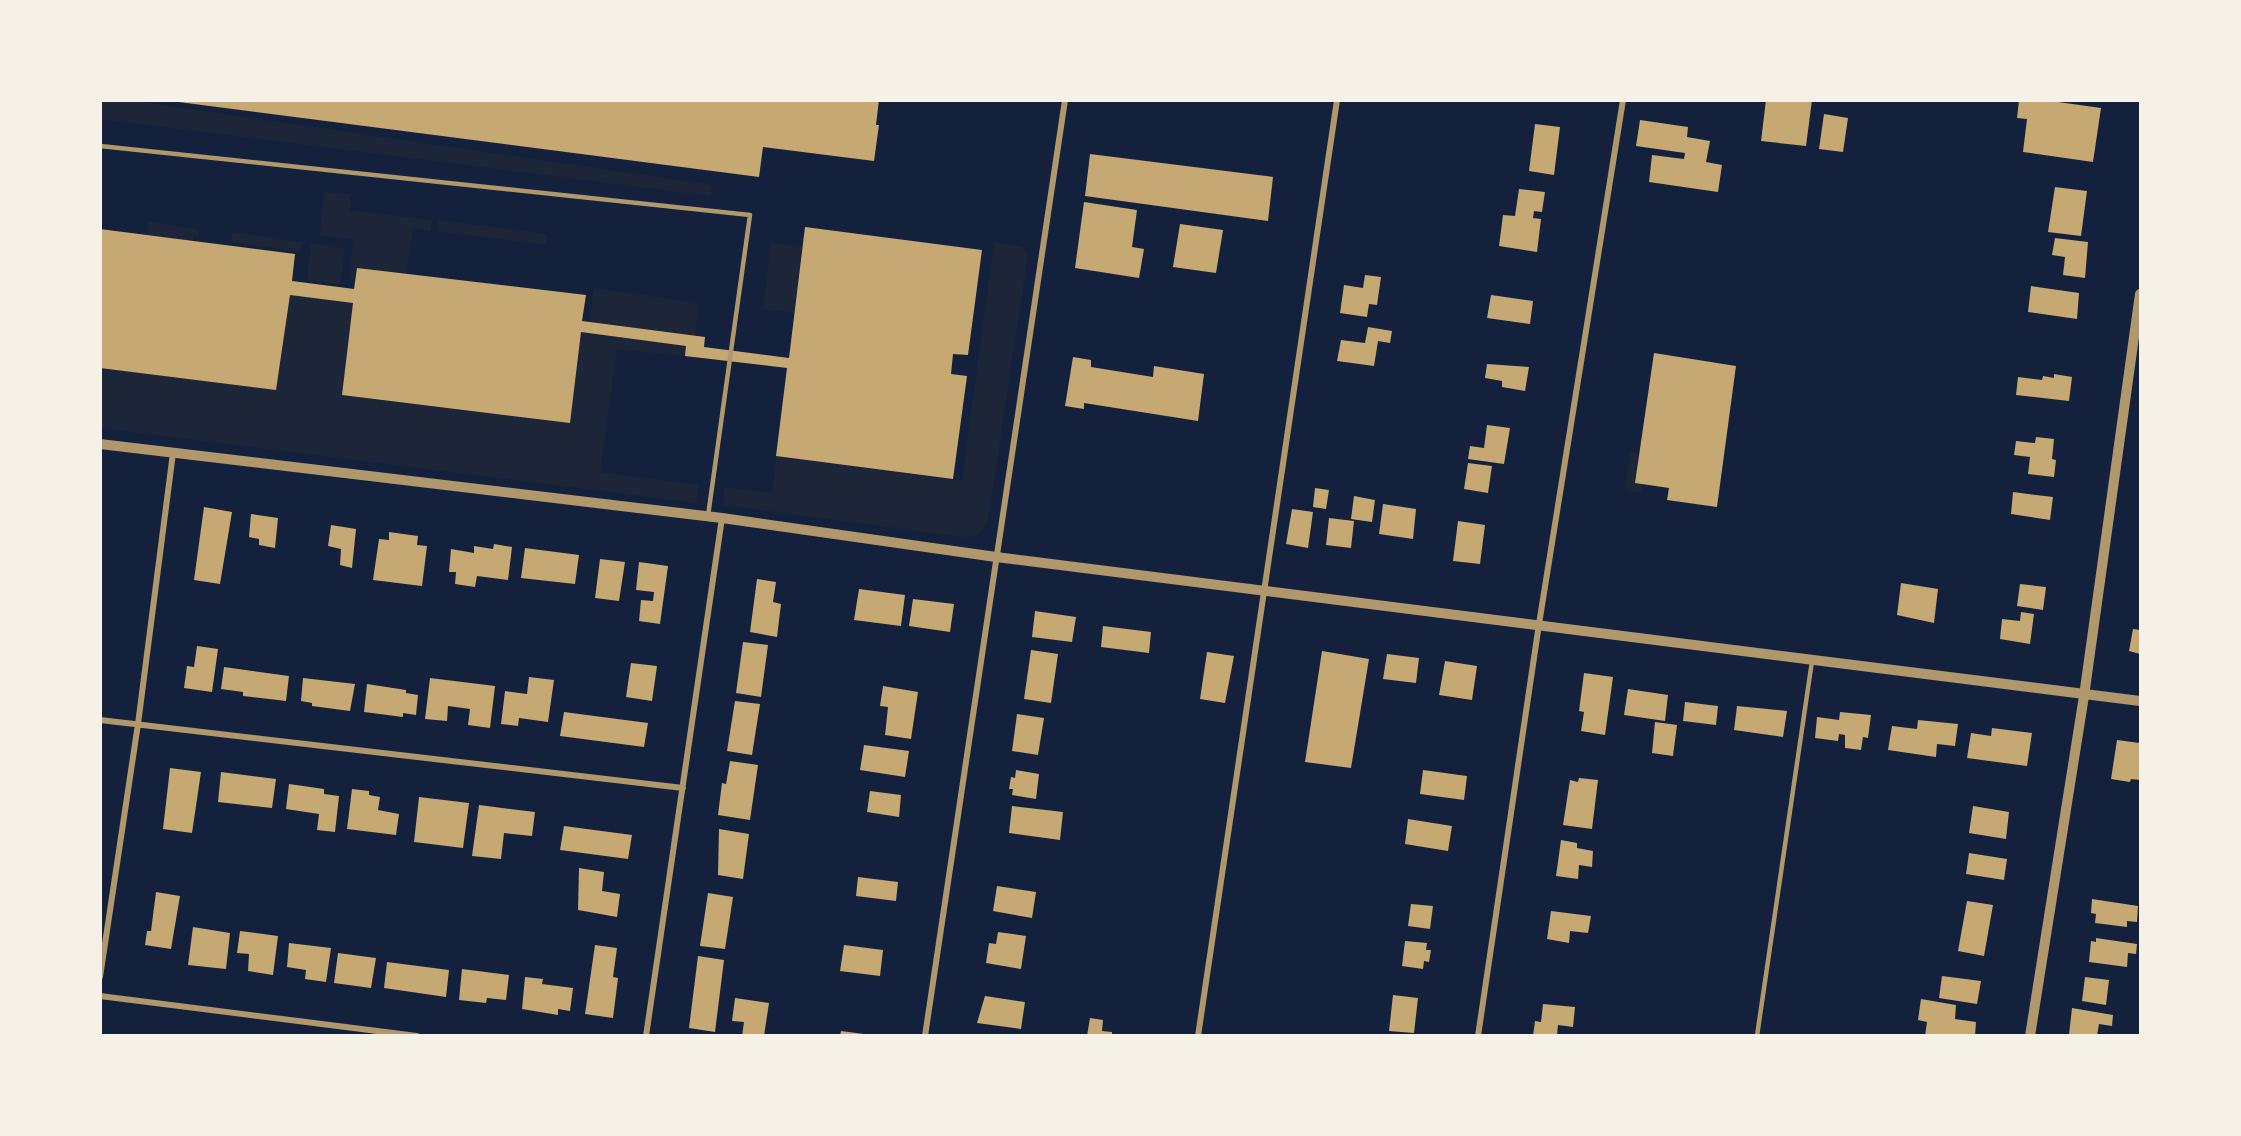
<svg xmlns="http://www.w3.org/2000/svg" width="2241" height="1136" font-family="Montserrat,sans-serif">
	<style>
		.green { fill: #1d2539 }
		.building { fill: #c6a872 }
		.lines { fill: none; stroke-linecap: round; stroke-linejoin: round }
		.service { stroke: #b1986c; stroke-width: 4.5 }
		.minor { stroke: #b1986c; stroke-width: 6 }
		.tertiary { stroke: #b1986c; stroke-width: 10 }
	</style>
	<rect width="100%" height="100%" fill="#14213d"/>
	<path class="green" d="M101 100 135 101 712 185 711 196 101 119Z
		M324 192 350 194V210L432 220 431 231 413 228 406 274 357 268 355 279 350 278 353 240 320 235Z
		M439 220 547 234 546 245 438 231Z
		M148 222 199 229 198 237H194V241L147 235Z
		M232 232 302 242 300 252 231 242Z
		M994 242 1023 247 1028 254 988 521C983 534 975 538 962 537L723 505 725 487 772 493 776 456 962 481Z
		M311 243 345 248 340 284 307 280Z
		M771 243 802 247 794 313 763 309Z
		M594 288 699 303 695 336 589 322Z
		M290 295 353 303 342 395 569 423 581 332 686 346 685 356 617 349 600 472 699 485 696 503 101 428V368L276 390Z
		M1631 451 1639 454 1635 483 1642 484 1641 493 1632 492 1625 486Z"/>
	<path class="building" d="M163 100H879L876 125H879L874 161 763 147 759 177Z
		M1766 100H1812L1806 146 1761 141Z
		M2019 100H2044L2101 108 2093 162 2023 152 2027 119 2017 118Z
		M1824 114 1848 118 1843 152 1819 149Z
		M1640 120 1688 127 1687 137 1710 141 1706 162 1722 165 1718 192 1649 182 1652 155 1684 159 1685 153 1636 146Z
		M1535 124 1560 127 1554 175 1529 171Z
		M1090 154 1273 177 1268 221 1085 196Z
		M2055 187 2087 191 2081 236 2048 232Z
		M1519 189 1545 192 1542 212 1534 211 1533 218 1541 219 1537 252 1499 246 1503 215 1515 216Z
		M1084 202 1137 210 1132 247 1144 249 1139 278 1075 268Z
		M1180 224 1223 230 1216 273 1173 267Z
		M805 227 982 250 968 355 953 354 951 374 967 376 953 479 776 456 787 368 685 356 686 346 581 332 570 423 342 395 353 303 290 295 276 390 100 368V229L295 254 292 281 354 289 357 268 586 295 582 321 705 337 704 347 789 358Z
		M2055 238 2088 242 2085 278 2063 275 2065 257 2052 255Z
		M1365 275 1381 277 1377 305 1369 304 1367 317 1340 313 1344 285 1363 288Z
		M2031 286 2079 293 2077 319 2028 312Z
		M1491 295 1533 301 1530 324 1487 318Z
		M1368 327 1392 331 1390 343 1378 341 1374 366 1337 361 1341 340 1365 343Z
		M1654 353 1736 366 1717 507 1667 500 1669 488 1635 483Z
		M1073 357 1091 360V367L1153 377 1154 366 1204 374 1198 421 1084 403V409L1065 406Z
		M1487 364 1529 367 1525 391 1502 387V381L1485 378Z
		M2054 374 2072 377 2069 401 2016 395 2018 377 2042 380 2043 376 2054 378Z
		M1487 425 1510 428 1504 464 1468 459 1470 446 1484 448Z
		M2036 437 2054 439 2052 459 2056 460 2054 477 2028 474 2030 457 2014 455 2016 441 2035 443Z
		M1468 463 1492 466 1488 493 1464 489Z
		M1315 488 1329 490 1326 509 1313 507Z
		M2013 492 2053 497 2050 520 2011 514Z
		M1354 496 1375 500 1372 522 1351 519Z
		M1383 504 1416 509 1413 539 1379 534Z
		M204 507 232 512 220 584 194 580Z
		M1292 509 1313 512 1308 548 1286 544Z
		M251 514 278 518 275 548 259 545V539L249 537Z
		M1329 518 1354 521 1351 548 1326 545Z
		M1458 521 1485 525 1480 564 1453 561Z
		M331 525 356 529 352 568 340 565 341 549 328 546Z
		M389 532 418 536 417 545 427 546 422 586 373 580 379 539 389 540Z
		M494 544 512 547 508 580 477 576 475 587 455 584 456 572H449L451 549 474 553V546L493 549Z
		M525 548 579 555 575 584 521 578Z
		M600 559 625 562 619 601 595 598Z
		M639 562 668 566 660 624 639 621 641 600 653 601 654 592 636 590Z
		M757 579 776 582 773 602 781 604 777 637 750 632Z
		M1901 583 1938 589 1934 623 1897 615Z
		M2020 584 2046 587 2043 610 2017 606Z
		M859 589 905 595 901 626 854 620Z
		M913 599 954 604 950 632 909 626Z
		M1035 611 1076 617 1072 642 1032 637Z
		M2021 612 2034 614 2030 644 2000 639 2002 619 2020 621Z
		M1103 626 1151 632 1149 653 1101 647Z
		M2133 629 2140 630V654L2129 651Z
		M743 642 768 645 761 697 736 693Z
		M197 646 218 649 212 692 184 688 187 666 194 667Z
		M1031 650 1058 654 1051 703 1024 699Z
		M1322 651 1369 659 1351 768 1305 762Z
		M1207 652 1234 656 1225 703 1200 699Z
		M1387 654 1419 658 1416 683 1383 679Z
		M1445 661 1477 666 1472 700 1439 695Z
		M631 663 657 666 652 701 626 697Z
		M224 667 289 676 286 701 243 696V692L221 689Z
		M1584 673 1613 677 1605 735 1581 731 1584 712 1579 711Z
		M529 677 554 680 548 722 519 718 518 726 501 724 505 691 527 694Z
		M303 678 355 684 350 711 312 706V703L301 701Z
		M430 678 495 686 490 728 468 725 470 709 448 706 447 721 425 719Z
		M367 684 406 690V693L418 695 416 715 403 713V717L364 712Z
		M883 686 918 692 911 739 885 735 888 707 880 706Z
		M1628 689 1668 695 1665 721 1624 715Z
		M735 701 760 704 752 755 727 751Z
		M1685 702 1718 706 1716 725 1683 721Z
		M1737 706 1787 711 1783 737 1734 730Z
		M564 712 648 723 644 747 560 736Z
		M1840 712 1871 715 1868 738 1863 737 1861 750 1845 748V735L1839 734 1838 741 1815 738 1817 717 1839 720Z
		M1017 714 1044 718 1038 755 1012 751Z
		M1918 720 1958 724 1955 746 1937 744 1936 757 1888 750 1892 726 1917 729Z
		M1655 722 1677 725 1673 756 1652 753Z
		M1992 728 2032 733 2027 766 1967 758 1971 733 1991 736Z
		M2117 740 2140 743V780L2131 779 2130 782 2111 779Z
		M864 745 909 751 905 777 860 770Z
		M730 761 758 765 750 820 718 815 722 783 726 784Z
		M170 768 201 772 192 833 163 829Z
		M1016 770 1039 774 1036 799 1012 795 1013 789H1009L1011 777 1015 778Z
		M1423 770 1467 776 1464 800 1420 794Z
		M221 772 276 779 272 808 218 802Z
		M1579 778 1598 780 1592 829 1563 825 1570 780 1578 782Z
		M289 784 324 789V794L339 796 335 832 317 830 319 814 286 809Z
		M352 789 369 791V795L380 797 378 810 399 814 396 835 347 829Z
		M870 791 901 795 899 817 867 812Z
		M419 797 469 803 463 848 414 842Z
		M479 805 535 812 532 836 504 833 501 859 472 856Z
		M1012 806 1063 812 1060 840 1009 833Z
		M1973 806 2009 812 2006 839 1969 833Z
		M1408 819 1452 826 1448 851 1405 844Z
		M564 826 632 835 628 859 560 850Z
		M719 829 749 834 743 879 718 875Z
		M1561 840 1577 843V848L1593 851 1592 867 1579 865 1578 879 1556 876Z
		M1969 853 2007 859 2004 880 1966 874Z
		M579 868 604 872 602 891 620 894 617 917 578 910Z
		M858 877 898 882 896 901 856 896Z
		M997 886 1036 892 1032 918 993 911Z
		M156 892 180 896 171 949 145 945 147 931H151Z
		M708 893 733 897 725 949 700 946Z
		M2092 899 2138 906 2137 922 2127 921V927L2095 923 2096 914 2091 913Z
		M1967 901 1993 905 1984 956 1958 951Z
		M1411 904 1433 906 1430 929 1408 926Z
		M1551 911 1591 916 1588 933 1570 931 1569 943 1547 939Z
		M193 927 230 933 226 969 188 965Z
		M240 931 278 936 273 975 248 971 249 954 237 953Z
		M998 932 1026 936 1021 969 986 963 989 943 996 944Z
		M2096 938 2137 944 2136 954 2128 953 2127 967 2089 962 2091 941 2096 942Z
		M1405 941 1427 943 1426 950H1431L1429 962 1424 961 1423 969 1402 966Z
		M289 943 331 948 326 982 305 979 306 970 287 967Z
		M595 945 617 948 613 977 618 978 613 1018 585 1014Z
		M844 945 883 950 880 976 840 971Z
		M338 953 376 958 371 988 334 983Z
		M698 956 724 960 715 1032 689 1028Z
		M387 962 449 970 446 997 384 988Z
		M462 969 509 975 506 1000 487 998 486 1003 459 1000Z
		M1942 976 1981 981 1977 1004 1939 998Z
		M525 977 543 979 542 984 573 988 570 1011 558 1009V1015L522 1009Z
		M2085 977 2109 980 2106 1005 2082 1001Z
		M1393 995 1418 998 1414 1033 1389 1031Z
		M985 996 1025 1002 1021 1029 977 1023Z
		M735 998 769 1003 764 1036H742L744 1022 732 1021Z
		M1921 999 1956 1005 1955 1019 1976 1022 1975 1036H1925L1927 1022 1918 1020Z
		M1543 1004 1575 1007 1573 1027 1558 1025 1557 1036H1533L1535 1021 1541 1022Z
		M2072 1008 2113 1015 2112 1026 2099 1024 2097 1036 2069 1035Z
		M1090 1018 1103 1020 1102 1031 1112 1032V1036H1087Z
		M841 1031 864 1034 863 1036H840Z"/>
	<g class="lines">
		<path class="service" d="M100 146 750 215 708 516
			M1757 1036 1812 661"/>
		<path class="minor" d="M100 720 683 788
			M100 977 138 724 173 453
			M100 996 417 1036
			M646 1036 722 518
			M925 1036 1065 100
			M1198 1036 1337 100
			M1478 1036 1539 624 1623 100"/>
		<path class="tertiary" d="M100 444 722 518 996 557 2140 701
			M2030 1036 2084 696 2140 294"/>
	</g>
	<rect width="2241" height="1136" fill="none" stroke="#f6f1e7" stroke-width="204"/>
</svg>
